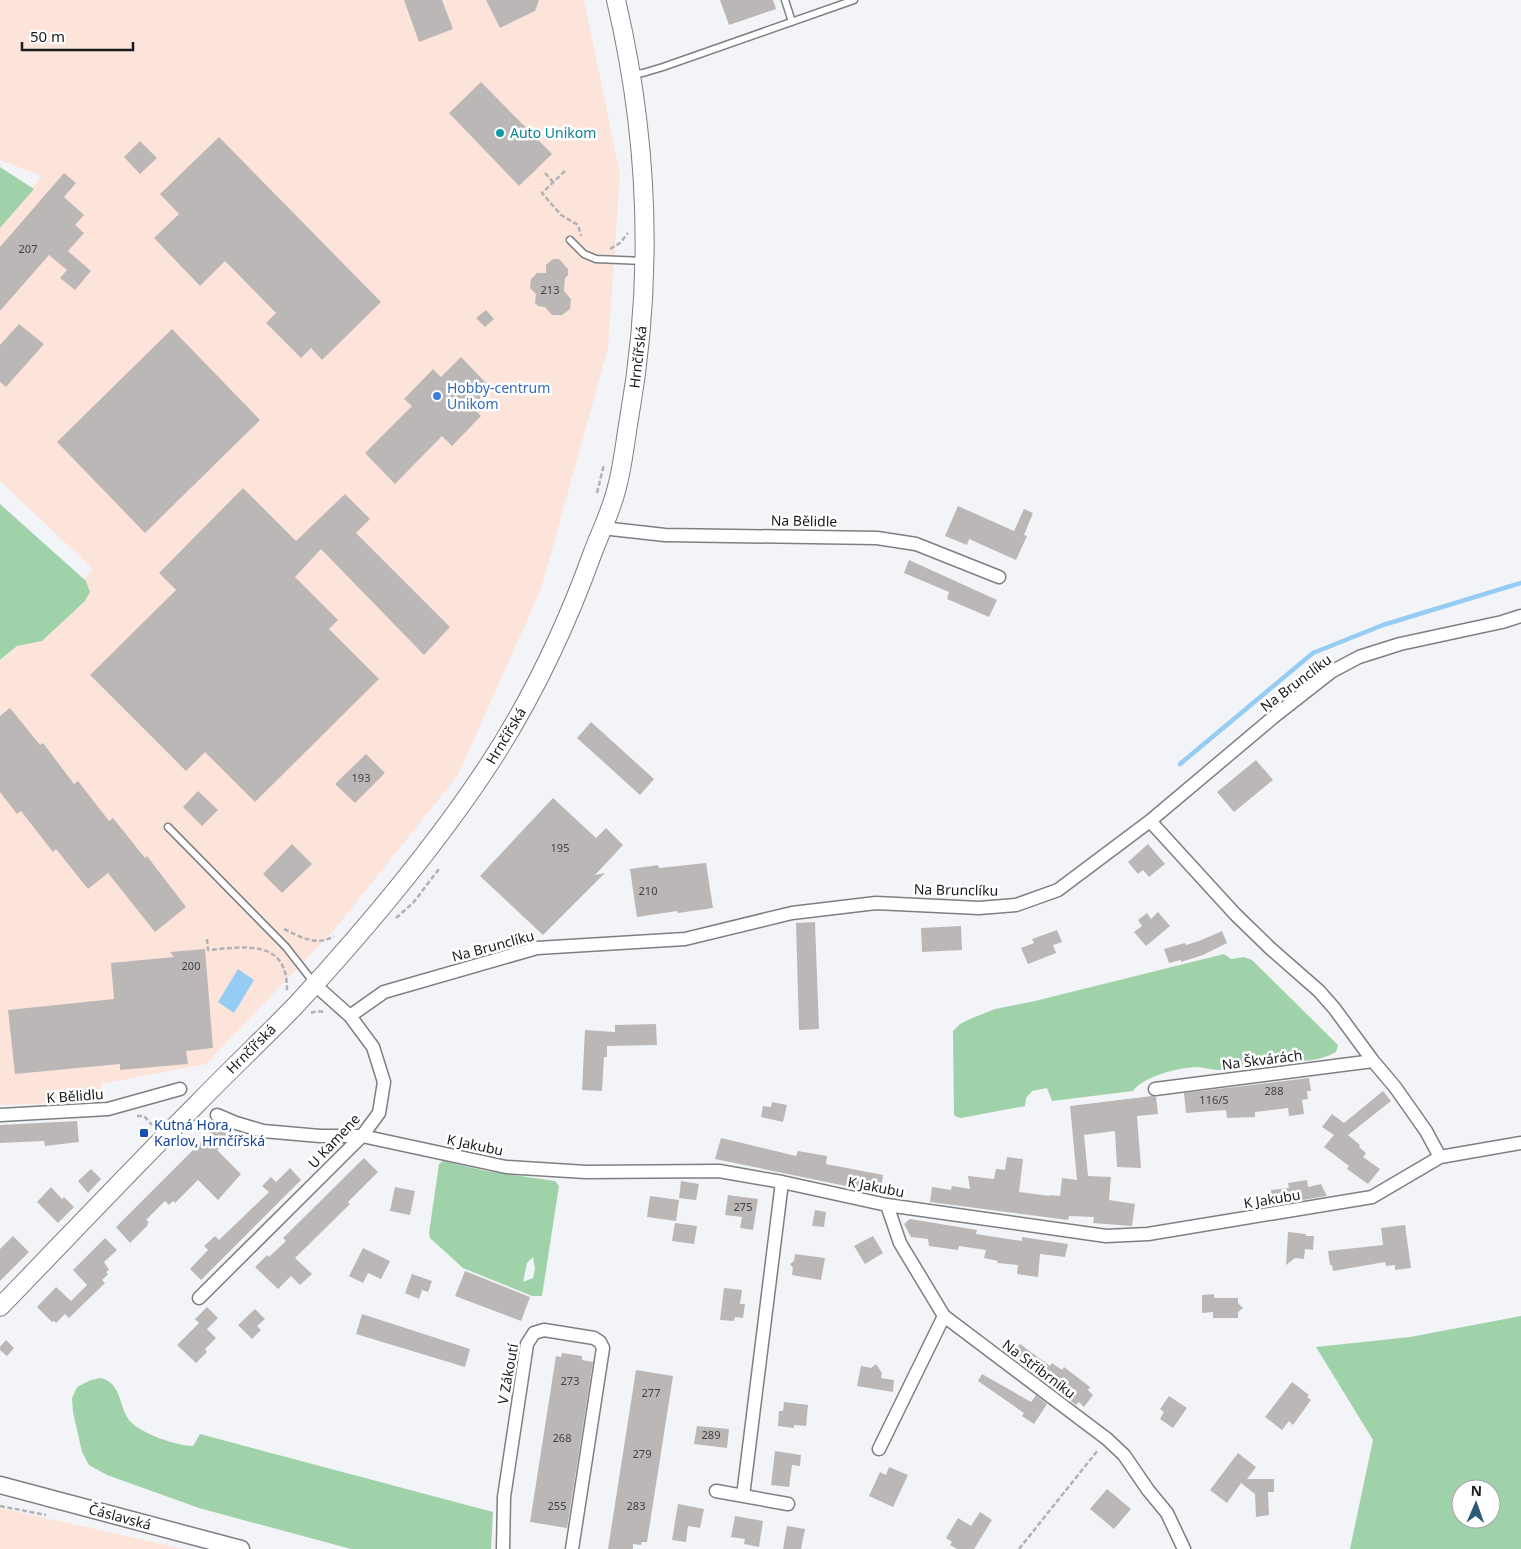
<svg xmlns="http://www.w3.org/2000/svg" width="1521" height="1549" font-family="'Noto Sans',sans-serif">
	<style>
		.industrial { fill: #fde4db }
		.green { fill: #a0d2a9; fill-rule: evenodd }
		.water { fill: #95ccf3 }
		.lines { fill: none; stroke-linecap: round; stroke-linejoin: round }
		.stream { stroke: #95ccf3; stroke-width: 4.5 }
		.building { fill: #bcb7b7 }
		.service-casing { stroke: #7d7f82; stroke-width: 9 }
		.minor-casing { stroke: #7d7f82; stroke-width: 15 }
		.tertiary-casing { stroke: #7d7f82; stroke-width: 19 }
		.secondary-casing { stroke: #7d7f82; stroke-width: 20 }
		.path { stroke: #b1b2b5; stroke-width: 2.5; stroke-dasharray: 5 2.5; stroke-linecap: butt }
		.service { stroke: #fff; stroke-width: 6 }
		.minor { stroke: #fff; stroke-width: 12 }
		.tertiary { stroke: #fff; stroke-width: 16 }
		.secondary { stroke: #fff; stroke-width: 18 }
		.culture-dot { fill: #0f9aa8; stroke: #fff; stroke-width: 2 }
		.shop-dot { fill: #3f7fe0; stroke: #fff; stroke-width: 2 }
		.transit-dot { fill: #1a4fb4; stroke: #fff; stroke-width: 2 }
		.labels { text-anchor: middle; stroke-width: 5; stroke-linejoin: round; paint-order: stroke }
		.number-label { font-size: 11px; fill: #424243 }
		.culture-label { font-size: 14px; fill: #0d838f; stroke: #fff; text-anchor: start }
		.street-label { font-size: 14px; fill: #1a1b1c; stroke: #fff }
		.shop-label { font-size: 14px; fill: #366cbe; stroke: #fff; text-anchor: start }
		.transit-label { font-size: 14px; fill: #164399; stroke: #fff; text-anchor: start }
	</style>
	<rect width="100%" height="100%" fill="#f2f4f8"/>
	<path class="industrial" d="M0 0H584L620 174 608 348 541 589 458 775 334 930 206 1064 101 1084 102 1101 0 1105V662L17 646 42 641 85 601 88 596 89 588 84 579 93 569 0 481V228L33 190 32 188 42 176 0 160Z
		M0 1508 185 1549H0Z"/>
	<path class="green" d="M0 167 34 189 0 228Z
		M0 504 86 581 90 592 85 601 42 641 17 646 0 660Z
		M1224 954 1231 959 1244 957 1252 960 1338 1045 1336 1052C1313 1065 1286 1060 1261 1063 1247 1065 1233 1071 1219 1070 1211 1070 1204 1067 1196 1067 1178 1068 1144 1076 1133 1091L1052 1101 1047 1088 1032 1091 1026 1098 1025 1106 961 1118 957 1117 954 1115 953 1031 960 1024 970 1019 995 1009 1035 1001Z
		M443 1161 486 1171 555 1181 559 1186 542 1296H532L463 1268 430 1238 429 1233 439 1164ZM533 1257 535 1269 533 1278 523 1282 527 1263Z
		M1521 1316V1549H1350L1373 1440 1316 1347 1410 1337ZM1461 1489H1491V1519H1461Z
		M101 1378C122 1384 118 1404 129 1420 139 1433 177 1446 193 1446L200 1434 493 1512 491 1549H351L199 1508 107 1475 89 1465 82 1452 73 1412 72 1398 77 1387 91 1380Z"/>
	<path class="water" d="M238 969 254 980 234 1013 218 1002Z"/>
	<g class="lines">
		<path class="stream" d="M1180 764 1313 653 1383 625 1521 583"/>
	</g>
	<path class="building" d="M404 0H442L453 29 419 42Z
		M486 0H539L535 11 500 28Z
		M720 0H773L776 9 729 25Z
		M481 82 552 154 519 186 449 113Z
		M219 137 381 302 322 360 311 348 301 358 266 323 276 313 225 261 200 286 154 238 179 214 160 194Z
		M140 141 157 158 140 174 124 157Z
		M64 173 76 183 64 197 84 215 75 225 84 233 68 251 91 271 75 290 60 278 67 270 49 255 0 311V247Z
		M553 259H559L568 269V275L565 278 564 291 571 299 570 309 562 315H552L545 307 538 306 535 303 536 294 530 288 531 279 537 273H546V265Z
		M486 310 494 319 485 327 476 318Z
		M19 324 44 344 6 387 0 382V345Z
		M172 329 260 420 145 533 57 442Z
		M461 357 491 388 472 406 481 416 452 446 442 436 395 484 365 453 412 406 404 399 433 369 441 377Z
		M243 488 296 541 345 494 370 519 356 533 450 627 424 655 321 549 295 577 338 620 329 629 379 679 255 802 205 752 186 771 90 675 176 590 159 573Z
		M958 506 1014 531 1024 509 1033 513 1024 535 1027 536 1016 560 969 539 967 545 945 536Z
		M909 560 997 600 989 617 947 599 949 592 904 573Z
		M10 708 40 745 43 743 74 784 78 781 109 821 113 818 145 858 147 856 186 907 155 932 108 873 88 889 56 849 53 852 21 811 17 814 0 792V716Z
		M591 722 654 779 640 795 577 738Z
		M366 754 385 773 355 803 335 784Z
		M1256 760 1273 780 1234 812 1217 792Z
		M198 791 218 810 202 826 183 807Z
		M553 798 596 838 606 828 623 845 595 875 605 873 543 935 480 876Z
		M292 844 312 864 282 893 263 874Z
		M1148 844 1165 864 1149 877 1143 870 1138 874 1128 862Z
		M706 863 713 908 678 913 677 911 637 917 630 869 658 865 659 868Z
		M1158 912 1170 926 1146 946 1134 932 1142 926 1138 920 1147 913 1151 919Z
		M815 922 819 1029 799 1030 796 923Z
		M961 926 962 950 922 952 921 928Z
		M1057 930 1062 942 1053 945 1056 953 1028 964 1021 948 1034 943 1032 939Z
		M1222 931 1227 943 1203 955 1181 962V960L1169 963 1164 949 1185 943 1186 945 1199 941Z
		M205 949 213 1048 186 1051 188 1064 120 1070V1064L15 1074 8 1010 114 999 111 963 174 957 170 952Z
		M656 1024 657 1045 607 1046V1057H604L602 1091 582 1090 585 1030 615 1032V1025Z
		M1309 1078 1311 1091H1307L1308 1099 1302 1100 1304 1114 1289 1116 1288 1108 1255 1112V1117L1227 1118 1226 1110 1186 1113 1184 1093Z
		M1383 1091 1391 1101 1348 1135 1360 1145 1359 1147 1366 1153 1363 1157 1380 1169 1368 1184 1347 1169 1349 1166 1324 1147 1334 1135 1322 1127 1332 1114 1344 1123Z
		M1152 1096 1156 1097 1158 1114 1137 1116 1141 1168 1117 1167 1115 1131 1084 1135 1088 1176 1111 1177 1109 1200 1135 1204 1132 1226 1093 1223 1094 1217 1069 1216 1068 1220 930 1202 932 1187 951 1190 952 1186 970 1189 968 1176 994 1179 996 1169 1005 1170 1007 1157 1023 1159 1019 1192 1050 1196V1195L1060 1196 1062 1178 1077 1180 1070 1106Z
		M772 1102 787 1105 783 1122 761 1117 763 1106 771 1107Z
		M77 1121 79 1142 45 1146 44 1141 0 1143V1125Z
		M217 1126 231 1137 217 1150 241 1174 218 1200 198 1180 175 1203 173 1201 169 1205 165 1201 146 1220 149 1222 147 1224 148 1225 130 1243 116 1227Z
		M721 1138 796 1156 798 1151 827 1156 826 1164 883 1175 880 1193 715 1159Z
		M364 1158 378 1172 348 1202 350 1204 295 1258 312 1274 300 1285 291 1276 278 1289 255 1267 267 1255 269 1257 286 1241 283 1238Z
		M290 1168 301 1180 201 1280 190 1269 208 1250 204 1246 215 1236 219 1240 269 1192 262 1186 271 1177 276 1182Z
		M91 1169 101 1179 88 1193 78 1181Z
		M1307 1180 1308 1187 1321 1184 1327 1196 1273 1205 1271 1190 1289 1188 1288 1183Z
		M681 1181 699 1184 696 1200 679 1198Z
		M51 1187 62 1199 64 1197 74 1207 58 1223 37 1202Z
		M395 1187 415 1191 410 1215 390 1211Z
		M728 1195 758 1199 753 1230 740 1228 742 1217 725 1215Z
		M650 1196 679 1200 676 1221 647 1217Z
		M815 1210 826 1212 824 1227 812 1226Z
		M910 1219 977 1230 976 1234 1022 1241V1237L1068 1244 1065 1257 1040 1254 1038 1277 1017 1274 1018 1265 997 1263 998 1261 984 1258 986 1250 959 1246 958 1250 929 1246 928 1239 911 1237 904 1224Z
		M675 1223 697 1226 694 1244 672 1241Z
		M1405 1225 1411 1268 1395 1270V1265L1386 1266 1385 1262 1333 1271 1332 1265H1330L1328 1251 1383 1245 1381 1228Z
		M1288 1232 1306 1234V1236H1314L1313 1250 1305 1249 1304 1259 1295 1258 1286 1265Z
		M13 1236 29 1252 0 1281V1249Z
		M873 1236 883 1253 865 1264 854 1246Z
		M105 1238 117 1250 104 1262 109 1270 106 1272 108 1274 102 1280 105 1283 69 1318 65 1314 56 1323 54 1321 52 1322 37 1307 56 1287 71 1301 87 1285 73 1270Z
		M363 1248 390 1261 381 1279 368 1273 363 1283 349 1276Z
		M795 1254 825 1258 821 1280 792 1275 793 1268 790 1264 794 1261Z
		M465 1271 530 1297 521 1321 455 1296Z
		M412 1274 432 1281 428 1292 422 1290 419 1299 405 1293Z
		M724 1288 742 1290 740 1304H745L743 1318 735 1317 734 1321 720 1320Z
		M1214 1294V1298H1238V1303L1243 1308 1238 1312V1318H1213V1312L1202 1313V1295Z
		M207 1307 218 1318 207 1329 216 1338 205 1349 207 1352 196 1363 177 1345 199 1323 195 1319Z
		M255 1309 265 1319 257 1326 261 1330 252 1339 238 1325Z
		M362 1314 470 1349 465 1367 356 1334Z
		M6 1340 14 1348 7 1356 0 1350V1347Z
		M1020 1344 1050 1366 1052 1363 1062 1370 1064 1367 1090 1387 1088 1390 1093 1395 1084 1407 1079 1402 1076 1405 1011 1355Z
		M562 1353 582 1356V1360L593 1362 567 1528 530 1522 556 1356 561 1357Z
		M876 1364 882 1373 881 1378 894 1380 893 1392 857 1386 861 1366 871 1368Z
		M636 1370 673 1376 647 1542H642L641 1545 633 1544V1549H608Z
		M982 1374 1031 1402 1036 1395 1047 1404 1034 1424 1022 1416 1024 1413 978 1381Z
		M1292 1382 1309 1395 1307 1397 1311 1400 1293 1425 1289 1421 1282 1430 1265 1417Z
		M1169 1396 1187 1408 1173 1428 1160 1419 1164 1412 1160 1409Z
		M784 1402 808 1405 806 1426 794 1425V1428L778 1426 779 1411H783Z
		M697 1426 729 1429 727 1448 694 1444Z
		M775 1451 801 1455 800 1466 792 1465 789 1487 771 1485Z
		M1238 1453 1256 1467 1247 1479H1274V1492H1268L1269 1515 1256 1517 1255 1494 1241 1483 1227 1503 1210 1490Z
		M889 1467 908 1475 893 1507 869 1496 880 1472 886 1475Z
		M1107 1489 1131 1509 1114 1529 1090 1509Z
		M678 1504 704 1509 700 1528 688 1526 686 1542 672 1540Z
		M980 1512 992 1520 974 1549H957L950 1545 952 1542 946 1538 958 1518 971 1526Z
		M735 1516 763 1521 759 1547 744 1544 745 1539 731 1537Z
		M787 1526 805 1529 801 1549H783Z"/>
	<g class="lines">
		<g class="service-casing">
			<path id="service" d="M785 0 792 22
				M633 74 643 73 663 67 854 0
				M570 240 584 254 596 259 644 261
				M168 827 286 947 314 983"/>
		</g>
		<g class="minor-casing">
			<path id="minor" d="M602 528 665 535 877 538 916 544 999 577
				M1150 821 1235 914 1271 949 1319 991 1334 1008 1373 1061 1395 1087 1426 1131 1440 1157
				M350 1016 384 992 537 948 685 939 792 913 876 903 979 908 1016 905 1058 890 1150 821 1276 715 1331 672 1359 657 1400 644 1502 622 1521 616
				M1155 1089 1373 1061
				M0 1115 108 1109 180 1089
				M217 1115 236 1123 263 1131 320 1136H362L506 1167 586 1172 719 1171 782 1182 887 1205 1106 1236 1148 1234 1372 1197 1440 1157 1521 1143
				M887 1205 900 1243 944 1316 1107 1439 1124 1455 1148 1490 1167 1513 1184 1549
				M199 1298 362 1136 379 1113 384 1082 373 1047 350 1016 314 984
				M879 1449 944 1316
				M716 1491 788 1504
				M743 1496 782 1182
				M503 1549 504 1497 527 1344 534 1333 544 1330 594 1338 600 1342 603 1348 572 1549"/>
		</g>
		<g class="tertiary-casing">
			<path id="tertiary" d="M0 1485 241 1549"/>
		</g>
		<g class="secondary-casing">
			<path id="secondary" d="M0 1307C66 1239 131 1170 198 1103 230 1070 264 1038 296 1005 365 930 432 851 488 766 532 699 566 627 593 552 601 531 612 509 617 487 623 465 625 442 629 419 654 278 649 140 616 0"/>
		</g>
		<path class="path" d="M565 171 542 193 561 215 578 225 581 236
			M545 173 553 182
			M610 249 620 243 628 233
			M597 493 604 464
			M396 918 413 903 439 869
			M284 929C301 937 316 947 334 936
			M207 939 208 950C245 947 288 938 287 991
			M311 1013 317 1011 325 1012
			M137 1116H144L152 1125
			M0 1506 46 1515
			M1019 1549 1098 1450"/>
		<use href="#service" class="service"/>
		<use href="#minor" class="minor"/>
		<use href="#tertiary" class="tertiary"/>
		<use href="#secondary" class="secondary"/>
	</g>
	<circle class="culture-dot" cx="500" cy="133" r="5"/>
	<circle class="shop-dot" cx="437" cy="396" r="5"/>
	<rect class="transit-dot" x="139" y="1128" width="10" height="10" rx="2.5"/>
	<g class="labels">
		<g class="number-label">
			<text x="28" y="253">207</text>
			<text x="550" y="294">213</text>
			<text x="361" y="782">193</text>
			<text x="560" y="852">195</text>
			<text x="648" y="895">210</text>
			<text x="191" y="970">200</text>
			<text x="1274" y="1095">288</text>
			<text x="1214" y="1104">116/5</text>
			<text x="743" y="1211">275</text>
			<text x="570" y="1385">273</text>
			<text x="651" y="1397">277</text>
			<text x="711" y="1439">289</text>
			<text x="562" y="1442">268</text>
			<text x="642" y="1458">279</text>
			<text x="557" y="1510">255</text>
			<text x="636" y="1510">283</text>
		</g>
		<g class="culture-label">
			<text x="510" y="138">Auto Unikom</text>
		</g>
		<g class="street-label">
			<text transform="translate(638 357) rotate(-83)" y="5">Hrnčířská</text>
			<text transform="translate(804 521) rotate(1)" y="5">Na Bělidle</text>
			<text transform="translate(1296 683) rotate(-37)" y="5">Na Brunclíku</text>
			<text transform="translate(506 736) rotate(-59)" y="5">Hrnčířská</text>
			<text transform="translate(956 890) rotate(1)" y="5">Na Brunclíku</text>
			<text transform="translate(493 946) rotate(-15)" y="5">Na Brunclíku</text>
			<text transform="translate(251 1049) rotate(-45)" y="5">Hrnčířská</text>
			<text transform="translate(1262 1060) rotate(-7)" y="5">Na Škvárách</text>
			<text transform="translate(75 1096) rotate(-4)" y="5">K Bělidlu</text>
			<text transform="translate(334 1141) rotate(-47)" y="5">U Kamene</text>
			<text transform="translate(475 1145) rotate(12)" y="5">K Jakubu</text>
			<text transform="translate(876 1187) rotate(11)" y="5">K Jakubu</text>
			<text transform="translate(1272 1199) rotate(-9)" y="5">K Jakubu</text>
			<text transform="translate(1039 1369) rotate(37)" y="5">Na Stříbrníku</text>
			<text transform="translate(508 1374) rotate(-80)" y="5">V Zákoutí</text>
			<text transform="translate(120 1517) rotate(15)" y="5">Čáslavská</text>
		</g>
		<g class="shop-label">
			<text x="447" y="393">Hobby-centrum<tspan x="447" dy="16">Unikom</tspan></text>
		</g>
		<g class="transit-label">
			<text x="154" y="1130">Kutná Hora,<tspan x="154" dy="16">Karlov, Hrnčířská</tspan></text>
		</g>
	</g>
	<g transform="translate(1476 1504) rotate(2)"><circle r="24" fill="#ffffff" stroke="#a3a4a4"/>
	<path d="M0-4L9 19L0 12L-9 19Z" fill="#2d5b7a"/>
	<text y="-8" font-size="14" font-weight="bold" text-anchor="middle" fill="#1a1b1c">N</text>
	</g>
	<path d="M22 42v8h111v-8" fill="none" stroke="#1a1b1c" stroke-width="2.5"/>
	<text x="30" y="42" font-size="15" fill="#1a1b1c" stroke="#ffffff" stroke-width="4" paint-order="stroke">50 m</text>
</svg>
